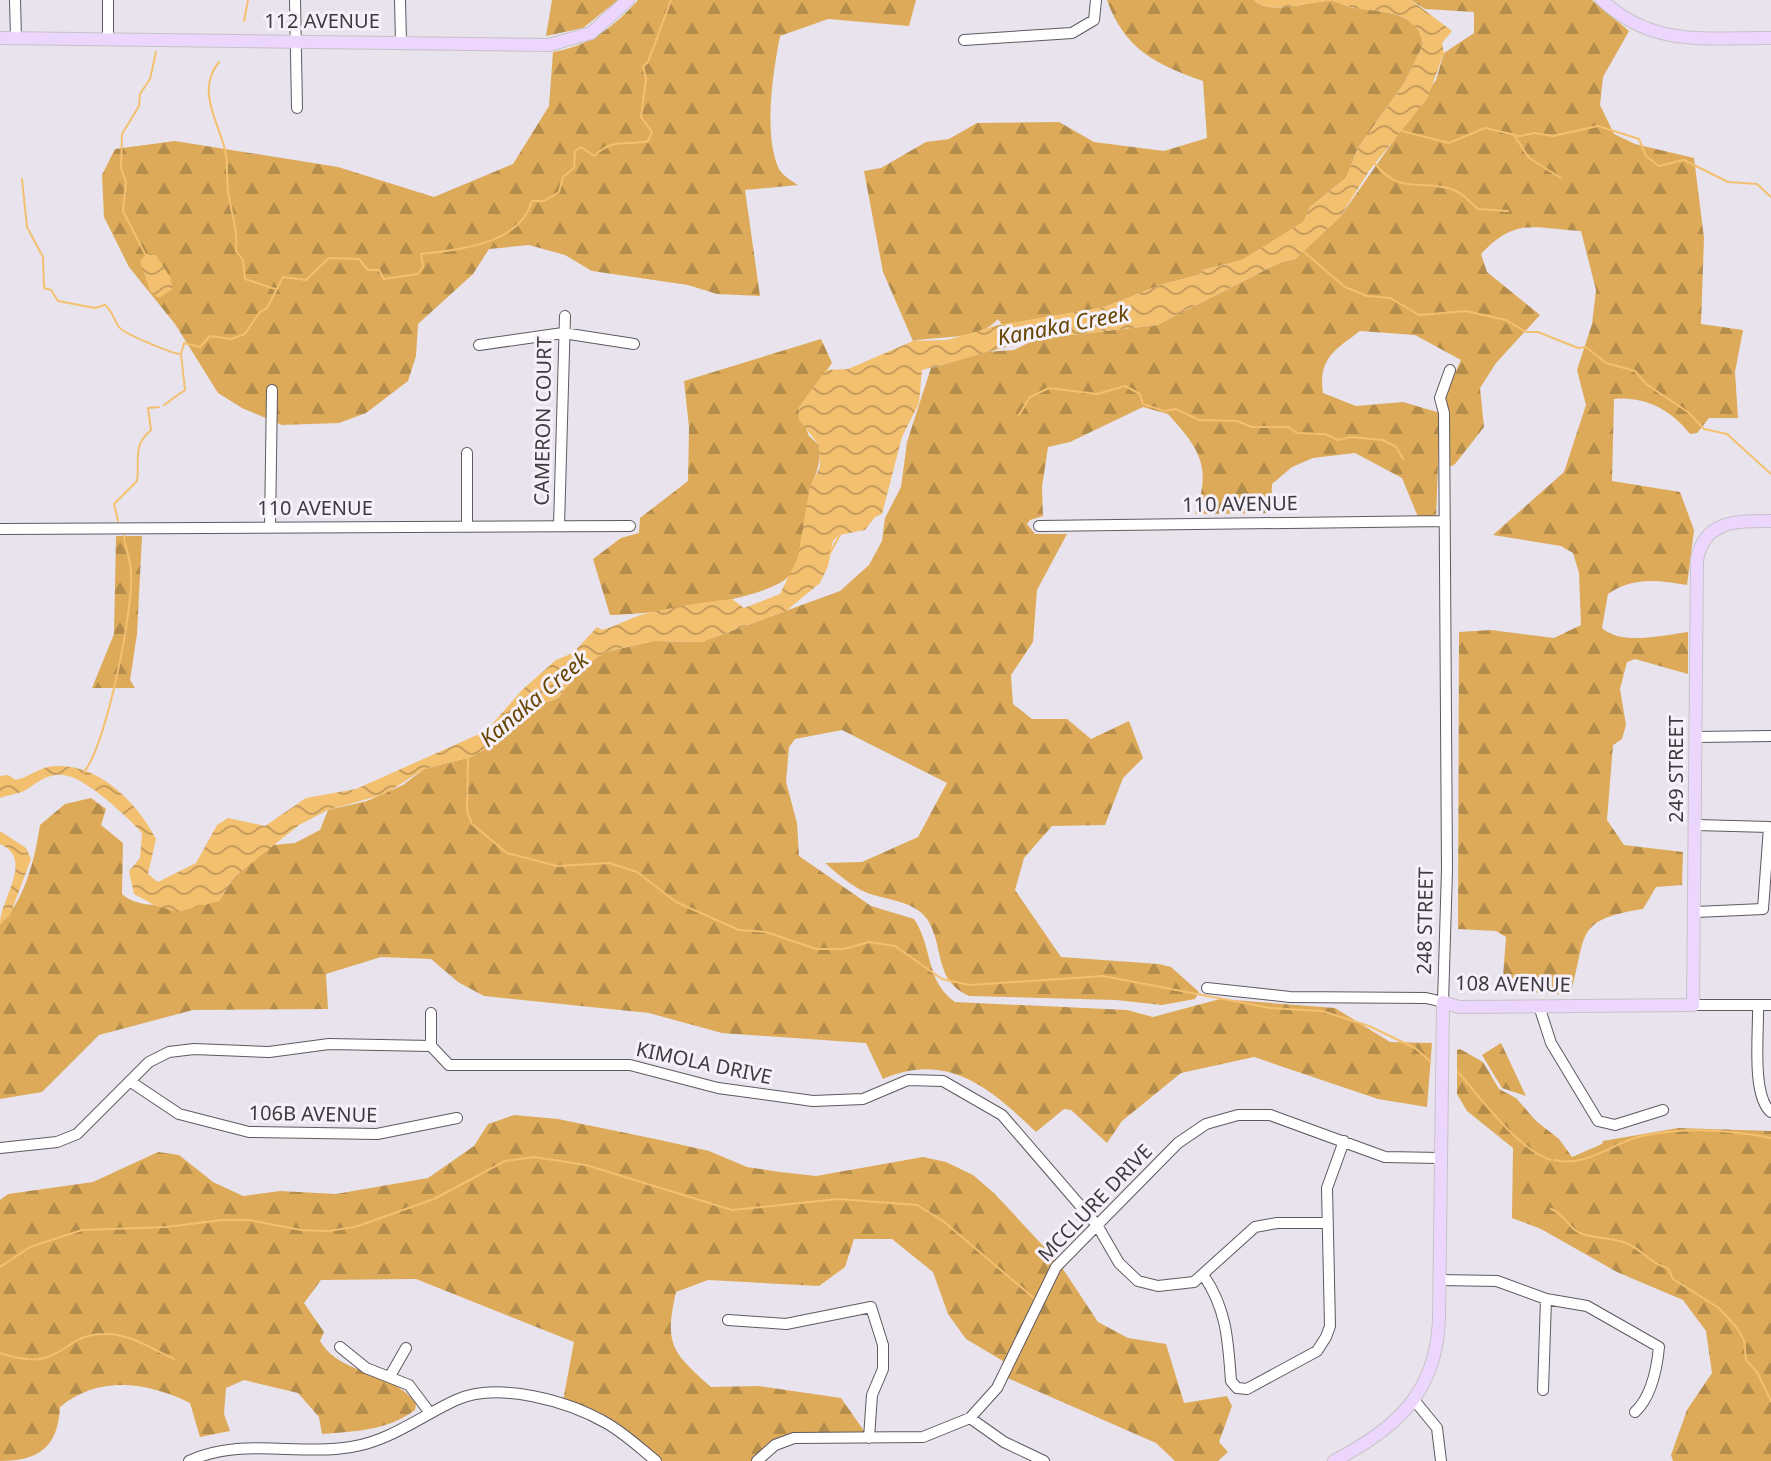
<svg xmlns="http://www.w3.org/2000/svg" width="1771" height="1461" font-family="'Noto Sans',sans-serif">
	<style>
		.forest { fill: url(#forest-firs) }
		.water { fill: url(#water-waves) }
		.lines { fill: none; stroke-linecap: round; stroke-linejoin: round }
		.stream { stroke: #f3c070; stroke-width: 2 }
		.minor-casing { stroke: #5f5a62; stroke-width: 12 }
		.major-casing { stroke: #c5c4c5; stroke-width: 14 }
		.minor { stroke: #fff; stroke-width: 10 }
		.major { stroke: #edd6fd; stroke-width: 12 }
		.labels { text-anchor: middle; stroke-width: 6; stroke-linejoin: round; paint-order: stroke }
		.street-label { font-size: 20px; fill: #3d3b3f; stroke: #f6f0fa }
		.water-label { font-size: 22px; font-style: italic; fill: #674602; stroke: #f6f0fa }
	</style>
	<defs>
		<pattern id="forest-firs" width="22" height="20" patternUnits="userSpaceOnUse" patternTransform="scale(2)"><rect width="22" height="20" fill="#ddaa5a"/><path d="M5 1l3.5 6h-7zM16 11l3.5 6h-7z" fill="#b48c4c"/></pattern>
		<pattern id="water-waves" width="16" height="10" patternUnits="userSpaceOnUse" patternTransform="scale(2)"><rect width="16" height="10" fill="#f3c070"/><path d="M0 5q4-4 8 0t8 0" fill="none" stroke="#c69d5d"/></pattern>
	</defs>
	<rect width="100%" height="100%" fill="#e8e3ec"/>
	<path class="forest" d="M552 0H618L583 28 546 36Z
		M638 0H916L909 26 828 19 780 36C773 72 763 135 779 169 782 175 792 181 798 185L745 190 760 296 717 294 688 285 592 271 565 255 529 245 489 249 473 274 418 324 416 356 408 381 366 413 339 423 282 425 242 408 218 393 175 324 129 267 104 217 102 175 115 149 175 141 338 167 434 197 513 164 549 106 553 52C589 46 614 27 638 0Z
		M1107 0H1254C1271 17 1310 0 1332 1 1340 2 1347 7 1355 8 1382 12 1420 11 1423 45L1405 82 1358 148 1346 178 1310 207 1304 221 1296 227 1242 260 1203 270 1199 275 1160 285 1105 307 1002 325 998 319C979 341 942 335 913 341L883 272 864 171 881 168 926 142 949 139 977 123 1059 122 1094 142 1164 151 1207 138 1203 81C1157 65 1124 49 1107 0Z
		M1411 0H1592L1629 31 1603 77 1600 105 1614 134 1635 144 1694 158 1704 238 1701 324 1743 330 1735 372 1738 418H1709L1697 433 1690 434C1671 410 1645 396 1614 399L1612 481 1680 492 1694 530 1687 585C1657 580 1633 577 1608 594L1602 628C1622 646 1663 635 1688 632V674L1635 659 1627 662 1620 689 1626 725 1622 739 1613 745 1607 820 1624 845 1683 852 1682 885 1656 887 1643 909C1572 920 1588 935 1570 995L1502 990 1506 937 1496 931 1458 929 1459 632 1491 630 1554 638 1581 625 1579 573 1573 553 1561 546 1493 535 1564 472 1586 405 1577 370 1592 324 1596 290 1581 231C1534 228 1516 217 1481 254L1487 272 1540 315 1496 363 1480 388 1484 427 1455 464 1448 468V412L1445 395 1461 360 1415 335 1360 331C1335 350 1318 358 1323 393L1356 406 1403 402 1440 413 1436 517H1418L1402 478 1355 453 1313 458 1292 467 1272 484 1271 513 1195 514C1212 467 1200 449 1168 414L1143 407 1070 442 1048 447 1042 487 1043 516 1030 520 1027 524 1035 534H1067L1037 590 1033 642 1011 675 1013 704 1032 719H1067L1091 739 1129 721 1143 758 1123 778 1105 825 1052 826 1024 858 1015 890 1061 957 1159 964 1171 967 1199 992 1195 999 1162 1005 1116 1000 969 996C933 980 945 947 927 919 914 900 884 900 865 892 850 885 838 874 825 863L862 862 918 837 947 783 842 730 795 739 789 747 786 782 797 823 799 856 871 906 914 919C933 947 925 981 955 1002L1127 1010 1153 1017 1220 999 1335 1008 1390 1042 1432 1043 1427 1107 1378 1099 1254 1057 1181 1073 1122 1121 1107 1143 1071 1110 1064 1109 1036 1132C990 1088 948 1051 883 1079L866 1043 722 1033 649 1013 484 996 458 982 431 959 381 957 326 974 328 1009 193 1010 99 1035 42 1092 0 1099V924C25 901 35 858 40 825L65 804 91 798 106 809 101 825 123 843 122 894C141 913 194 903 219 901L234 877 273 845 295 843 320 830 328 810 367 801 403 785 424 769 471 757 499 741 530 708 558 698 582 668 605 652 654 641 701 642 840 591 869 565 882 541 885 518 901 487 907 442 931 368 986 352 1014 350 1036 339 1157 325 1281 262 1295 259 1340 217 1436 80 1444 53 1474 33V12L1425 9Z
		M821 339 832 363 798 409 809 436 819 445C823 467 811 478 809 498 807 520 805 560 789 576 766 601 645 615 610 615L593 559 621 538 639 533 640 518 688 481 689 427 684 381Z
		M116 536H142L137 634 130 680 135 688H92L114 634Z
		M1501 1043 1526 1096 1502 1088 1482 1055Z
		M1460 1049 1483 1062 1499 1089 1516 1098 1536 1121 1559 1139 1572 1157 1602 1144 1603 1141 1678 1128 1771 1131V1461H1673L1671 1455 1687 1410 1712 1373 1706 1331 1683 1300 1617 1272 1541 1229 1512 1218 1513 1148 1467 1111 1457 1094V1050Z
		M514 1115 558 1119 660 1140 709 1151 747 1167 780 1172 816 1176 923 1157 946 1162 973 1175 995 1194 1059 1263 1098 1322 1128 1338 1166 1344 1184 1403 1227 1396 1232 1406 1219 1442 1228 1452 1218 1461H1175L1156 1443 1003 1376 1008 1364 966 1339 948 1314 933 1272 892 1239H854L845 1267 819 1286 708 1280 676 1292C664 1345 672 1352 711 1387L759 1386 841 1398 869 1438H794L757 1461H656L620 1432 562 1406 574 1342 416 1279 321 1280 304 1303 324 1332 320 1341C340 1376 395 1371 416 1404L415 1410C386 1431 357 1431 322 1434L319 1417 298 1393 244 1380 226 1388 224 1414 230 1431 200 1437 190 1403C147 1382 99 1375 60 1407 58 1447 39 1461 0 1461V1200L8 1194 93 1182 158 1152 179 1155 213 1182 243 1196 280 1191 336 1194 428 1178 474 1146 488 1124Z"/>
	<path class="water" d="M1254 0H1411L1452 31 1442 43 1444 53 1427 99 1369 171 1340 217 1295 259 1281 262 1157 325 1036 339 922 370 919 403 902 437 882 514 875 517 865 530 839 535 833 541 828 566 820 583 786 611 701 642 654 641 605 652 582 668 558 698 530 708 500 741 471 757 424 769 385 794 328 810 299 825 234 877 219 901 178 912 156 906 134 894 129 871 140 858 142 833C128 817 84 776 63 775 46 773 36 784 24 791 17 794 7 795 0 798V776L8 775 16 780C30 777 40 766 56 766 100 764 137 803 156 839L148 874 158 882 196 863 217 825 228 818 265 826 306 798 356 789 486 731 522 690 556 660 573 653 597 627 602 630C617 626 629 618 644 614 672 607 703 602 732 599L744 608 780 594 798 557 810 486 820 467 819 445 799 420 798 408 826 370 848 369 913 341 947 340 998 325 1105 307 1160 285 1199 275 1203 270 1242 260 1304 221 1310 207 1346 178 1358 148 1405 82 1423 45C1420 11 1382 12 1355 8 1347 7 1340 2 1332 1 1310 0 1271 17 1254 0Z
		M147 253 156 255 170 277 173 289 159 298 150 291 140 261Z
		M0 831 26 848 31 859 10 915 0 924C0 899 35 859 0 844Z"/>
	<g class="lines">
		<path class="stream" d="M244 21 248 0
			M219 62C194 92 222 127 226 155 228 169 226 183 229 197 232 215 238 232 236 251L243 260 245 279 275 289
			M1402 131 1449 143 1485 128 1520 136 1535 133 1553 136 1598 126 1639 139 1646 156 1659 166 1684 160 1728 182 1757 184 1771 197
			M1514 135 1529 158 1561 178
			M1375 164C1400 194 1416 180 1448 188 1463 192 1468 201 1478 209L1508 211
			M22 179 27 227 43 257 44 288 51 290 58 301 95 308 105 305C114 313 113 319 119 327 124 334 169 352 179 354
			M1303 251 1345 287 1367 296 1390 298 1419 315 1466 311 1506 320 1526 332H1538L1578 348 1586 347 1606 363 1635 371 1646 384 1688 412 1704 429 1727 434 1771 474
			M145 254 123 211 126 182 121 168 122 134 139 106 140 94 150 79 156 52
			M164 405 185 390 181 354 184 343 200 347 210 336 231 339 245 334 259 313 267 308 283 277 306 280 329 258 359 259 368 270H379L384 279 418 274 423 267 421 254C461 249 519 245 532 201H544L559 192 563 177 574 168 575 151 581 147 594 156C614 137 626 146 648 141L652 132 641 117 646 79 643 66 648 62 671 0
			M1019 415 1030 397 1049 388 1097 394 1125 386 1140 394 1143 404 1164 411 1176 409 1199 420 1237 421 1252 427H1288L1297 433 1325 434 1338 440 1350 437 1383 440 1396 447 1403 459
			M118 521 114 504 137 481C140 459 132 446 151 430L148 408 159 407
			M829 555 841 533
			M468 759 467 811 472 824 507 853 557 866 609 863 637 872 676 902 739 930 766 932 816 949H844L869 942 895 946 942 979 970 985 1103 976 1270 1008 1322 1011 1369 1026 1415 1048 1430 1061
			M84 772C106 746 134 608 131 572 131 560 125 548 124 536
			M1458 1072C1481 1098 1518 1150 1551 1160
			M1554 1160C1587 1168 1611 1143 1642 1136 1683 1127 1730 1130 1771 1138
			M1551 1209C1565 1214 1568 1228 1580 1233 1596 1240 1613 1236 1630 1245 1644 1252 1653 1265 1668 1268L1673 1279 1719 1308 1737 1328 1744 1340 1746 1360 1757 1372 1771 1401
			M0 1267 30 1247 82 1230 166 1227 222 1220H249L301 1230 328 1231 355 1227 434 1199 505 1161 534 1157 586 1165 732 1210 838 1199 917 1205 943 1221 1035 1299
			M0 1353C64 1375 59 1334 104 1334 129 1333 152 1349 174 1359"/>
		<g class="minor-casing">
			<path id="minor" d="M15 0 16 38
				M108 0V39
				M295 0 297 108
				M400 0 401 41
				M964 40 1072 33 1094 20 1096 0
				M479 345 563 333 634 344
				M559 526 565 316
				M1039 526 1443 521
				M467 527V453
				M270 528 272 390
				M0 529 630 526
				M1696 737 1771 736
				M1696 912 1763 909 1769 827 1696 825
				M1207 988 1290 997 1426 998 1443 1002 1447 870 1444 413 1440 398 1450 370
				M1693 1005H1771
				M1758 1005C1759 1031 1751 1096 1771 1112
				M1539 1006 1551 1043 1598 1121 1615 1125 1663 1110
				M431 1013V1046L449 1065H630L718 1088 813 1101 863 1099 908 1080 943 1081 1002 1115 1097 1225 1119 1263 1138 1281 1158 1286 1194 1282 1255 1227 1277 1223H1328
				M131 1082 179 1114 249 1132 377 1134 457 1118
				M0 1148 57 1142 77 1134 149 1062 169 1052 194 1049 269 1052 329 1044 431 1046
				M1204 1276C1227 1310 1228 1341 1231 1381L1237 1388 1247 1389 1317 1351 1326 1337 1330 1326 1327 1188 1344 1141
				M1439 1280 1497 1281 1546 1299 1587 1306 1659 1347C1657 1368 1651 1397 1635 1412
				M728 1320 786 1324 871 1307 883 1345V1369L872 1395 869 1438
				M340 1347 366 1368 409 1385 430 1413
				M390 1376 406 1348
				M1543 1390 1546 1299
				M1414 1400 1437 1428 1441 1461
				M970 1418 1004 1442 1044 1461
				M189 1461C241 1437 296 1456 351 1447 390 1441 421 1416 456 1400 498 1381 569 1401 608 1424 625 1434 640 1448 656 1461
				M757 1461 775 1445 794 1438 923 1437 970 1418 997 1388 1056 1267 1178 1143 1206 1124 1238 1115H1270L1385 1157 1440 1158"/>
		</g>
		<g class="major-casing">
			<path id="major" d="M1602 0C1653 48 1706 37 1771 38
				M0 38 549 45 591 33 628 0
				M1334 1461C1395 1429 1436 1394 1439 1320L1443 1002 1459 1007 1693 1005 1697 560C1704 520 1737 521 1771 521"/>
		</g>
		<use href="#minor" class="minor"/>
		<use href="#major" class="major"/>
	</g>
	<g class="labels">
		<g class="street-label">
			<text x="322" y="28">112 AVENUE</text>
			<text transform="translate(543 421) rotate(-89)" y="7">CAMERON COURT</text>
			<text transform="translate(1240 504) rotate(-1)" y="7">110 AVENUE</text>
			<text x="315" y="515">110 AVENUE</text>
			<text transform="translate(1676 769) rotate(-90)" y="7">249 STREET</text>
			<text transform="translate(1425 921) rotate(-89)" y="7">248 STREET</text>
			<text transform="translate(1513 984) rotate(1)" y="7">108 AVENUE</text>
			<text transform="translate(704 1063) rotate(12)" y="7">KIMOLA DRIVE</text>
			<text transform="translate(313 1114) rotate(1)" y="7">106B AVENUE</text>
			<text transform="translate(1095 1203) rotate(-46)" y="7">MCCLURE DRIVE</text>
		</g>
		<g class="water-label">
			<text transform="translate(1063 325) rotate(-11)" y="8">Kanaka Creek</text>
			<text transform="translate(534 699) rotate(-40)" y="8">Kanaka Creek</text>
		</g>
	</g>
</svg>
